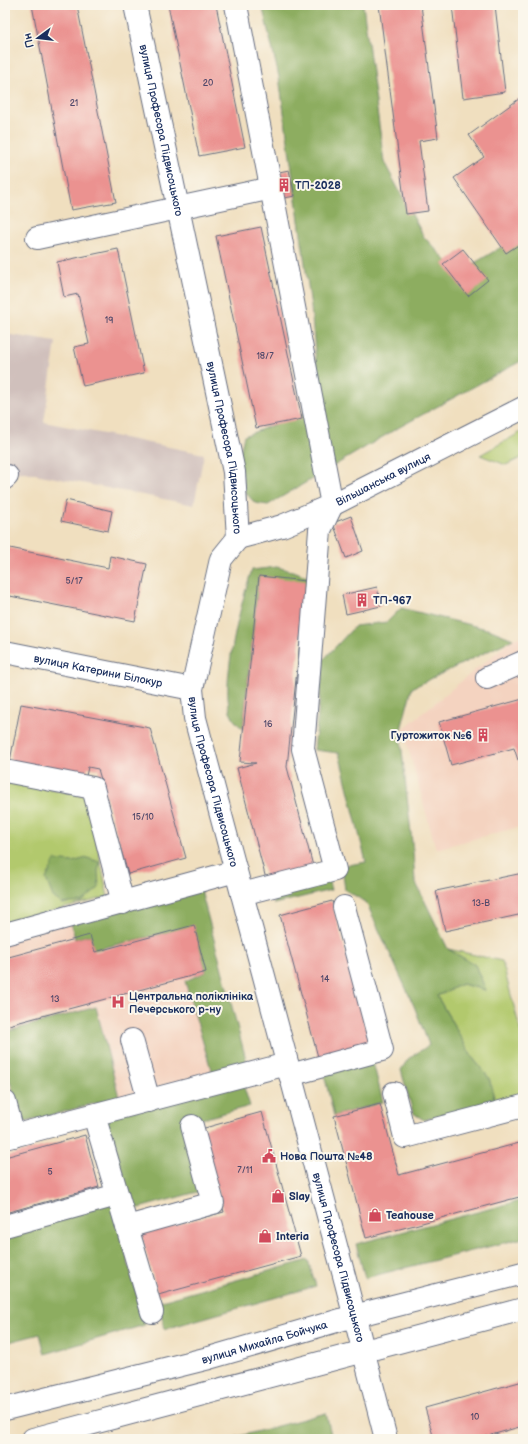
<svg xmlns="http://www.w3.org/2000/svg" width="528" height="1444" font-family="'Balsamiq Sans',sans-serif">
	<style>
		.built { fill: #f4d3c0 }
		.industrial { fill: #d0c0bc }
		.green { fill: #b2c96d; stroke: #667c66 }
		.forest { fill: #8dad60; stroke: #546e5f }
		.building { fill: #eb9290 }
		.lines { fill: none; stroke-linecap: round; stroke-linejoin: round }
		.minor-casing { stroke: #666d80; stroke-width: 24 }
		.major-casing { stroke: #666d80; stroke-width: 24 }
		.minor { stroke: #fff; stroke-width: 22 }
		.major { stroke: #fff; stroke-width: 22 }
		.labels { text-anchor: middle; stroke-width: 4; stroke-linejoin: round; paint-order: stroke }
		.number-label { font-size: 9px; fill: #4f486a }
		.street-label { font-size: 11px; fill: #1b2f5e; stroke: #fbf7ec }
		.poi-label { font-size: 11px; font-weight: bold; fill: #1b2f5e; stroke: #fbf7ec; text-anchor: start }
	</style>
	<rect width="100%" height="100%" fill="#fbf7ec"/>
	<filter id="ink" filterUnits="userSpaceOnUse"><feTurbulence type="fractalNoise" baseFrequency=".025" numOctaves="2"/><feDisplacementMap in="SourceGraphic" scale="8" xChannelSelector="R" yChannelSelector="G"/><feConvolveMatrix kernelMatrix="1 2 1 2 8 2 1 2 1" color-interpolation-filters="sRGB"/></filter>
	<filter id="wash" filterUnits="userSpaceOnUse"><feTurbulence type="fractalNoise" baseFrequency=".012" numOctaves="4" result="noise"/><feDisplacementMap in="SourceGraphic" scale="16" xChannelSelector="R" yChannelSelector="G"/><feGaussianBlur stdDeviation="0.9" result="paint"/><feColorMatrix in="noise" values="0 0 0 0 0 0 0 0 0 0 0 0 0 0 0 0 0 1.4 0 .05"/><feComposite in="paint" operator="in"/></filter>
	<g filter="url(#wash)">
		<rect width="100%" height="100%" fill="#f0dfbf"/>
		<path class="built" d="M523 635V826L436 849 403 729 513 639Z
			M200 887 247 1063 5 1127V941Z"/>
		<path class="industrial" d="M5 334 56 342 44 422 204 454 194 505 25 472 5 473Z"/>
		<path class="green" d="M523 431V457L506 465 480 455Z
			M5 780 87 796 108 897 5 923Z
			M448 949 502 961 523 1040V1099L495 1102 489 1078 472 1057 437 996 462 984 485 990 475 965Z"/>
		<path class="forest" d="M262 5H363L384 162 424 237 458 273 523 234V360L396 429 268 505 255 503 245 492 239 457 244 436 320 407 311 307 279 77Z
			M277 567 296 572 311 578V596L259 576 243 729C240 726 235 722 233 718 217 694 242 597 252 570Z
			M401 608 491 630 513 639 412 688 400 733 413 851 415 881 448 949 475 965 486 990 462 984 437 996 472 1057 489 1078 495 1102 424 1120 413 1113 401 1070 408 1059 429 1045 414 1006 366 902 345 890 342 866 366 862 339 753 314 750 324 659 355 626 387 622Z
			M87 858 100 862 98 871 99 888 82 902 62 904 53 897 46 879 55 860 72 862Z
			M328 878 331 890 274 904 271 892Z
			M200 887 247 1063 212 1073 185 981 206 972 194 926 94 950 90 935 75 939 71 923Z
			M96 1007 119 1097 22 1123 5 1064V1032Z
			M372 1058 383 1102 334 1116 323 1070Z
			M242 1081 250 1106 187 1123 204 1190 128 1211 101 1119Z
			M523 1200V1238L365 1278 356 1244Z
			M112 1202 145 1325 45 1354 40 1334 5 1343V1231Z
			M308 1260 316 1286 165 1329 158 1302Z
			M326 1413 332 1439H229Z"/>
		<g id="blocks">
			<path class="building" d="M32 5H77L116 202 71 210Z
				M168 5H216L245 147 199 156Z
				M379 5H421L438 138 419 141 428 211 406 214Z
				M452 5H495L505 92 463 98Z
				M523 96V188L520 190 523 195V242L506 253 454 178 484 157 469 135Z
				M289 170 295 196 279 199 274 173Z
				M261 227 302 419 256 428 216 236Z
				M118 249 144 373 83 386 74 347 89 344 78 294 64 297 57 262Z
				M463 249 488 280 468 296 443 264Z
				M66 500 112 511 108 531 61 521Z
				M351 516 363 551 346 558 333 523Z
				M5 547 108 568 110 556 147 564 135 621 5 595Z
				M259 576 306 581 287 767 313 866 266 879 237 768 256 763 240 762Z
				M377 587 381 606 346 614 342 595Z
				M523 699V759L518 760 514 748 451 765 439 722Z
				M21 704 150 728 186 858 128 874 98 769 88 767 86 776 10 761Z
				M523 873V914L445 931 436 891Z
				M332 901 370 1043 318 1057 280 915Z
				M194 925 206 972 5 1026V958L90 935 95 952Z
				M380 1104 399 1175 523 1142V1196L366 1238 334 1116Z
				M262 1112 301 1256 158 1295 141 1234 224 1212 201 1129Z
				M85 1135 99 1187 5 1213V1157Z
				M523 1381V1426L477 1439H434L425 1408Z"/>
		</g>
	</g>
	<g filter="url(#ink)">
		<use href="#blocks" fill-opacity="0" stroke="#666d80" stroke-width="1"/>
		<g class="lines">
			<g class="minor-casing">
				<g id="minor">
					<path id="s1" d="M135 5 234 472 238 538 221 559 192 689 195 718 346 1283 386 1439"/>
					<path d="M236 5 332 505 320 530 303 749 335 870 242 894"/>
					<path d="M37 238 272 188"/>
					<path d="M5 478 7 476"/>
					<path id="s2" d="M238 538 282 526 332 505 523 408"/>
					<path id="s3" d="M5 652 192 689"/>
					<path d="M487 678 523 662"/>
					<path d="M5 771 93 788 123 903"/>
					<path d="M5 934 236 871"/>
					<path d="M132 1040 149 1101"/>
					<path d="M290 1075 382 1050 344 907"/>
					<path d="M394 1093 405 1137 523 1106"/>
					<path d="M5 1102 14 1136"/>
					<path d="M94 1115 152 1312"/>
					<path d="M5 1138 287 1064"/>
					<path d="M5 1226 117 1195"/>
					<path d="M127 1227 213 1203 192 1126"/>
				</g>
			</g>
			<g class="major-casing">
				<g id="major">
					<path id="s4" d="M5 1409 209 1358 354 1316 523 1273"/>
					<path d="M33 1439 523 1309"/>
				</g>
			</g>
			<use href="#minor" class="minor"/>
			<use href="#major" class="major"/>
		</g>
	</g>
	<defs>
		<g id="building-bare" transform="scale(1.08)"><path d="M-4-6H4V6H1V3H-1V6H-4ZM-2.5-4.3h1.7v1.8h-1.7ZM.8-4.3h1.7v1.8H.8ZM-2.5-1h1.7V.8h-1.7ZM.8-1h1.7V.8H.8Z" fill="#d1495b" stroke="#fbf7ec" stroke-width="2.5" paint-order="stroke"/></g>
		<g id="hospital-bare" transform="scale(1.08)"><path d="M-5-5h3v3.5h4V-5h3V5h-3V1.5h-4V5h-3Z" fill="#d1495b" stroke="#fbf7ec" stroke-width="2.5" paint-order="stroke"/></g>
		<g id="civic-bare" transform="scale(1.08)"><path d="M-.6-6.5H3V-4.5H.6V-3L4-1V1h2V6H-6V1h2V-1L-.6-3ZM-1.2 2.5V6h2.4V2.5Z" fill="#d1495b" stroke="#fbf7ec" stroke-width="2.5" paint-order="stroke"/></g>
		<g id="shop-bare" transform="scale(1.08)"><path d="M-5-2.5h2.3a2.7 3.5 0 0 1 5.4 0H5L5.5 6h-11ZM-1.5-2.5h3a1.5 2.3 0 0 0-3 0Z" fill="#d1495b" stroke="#fbf7ec" stroke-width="2.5" paint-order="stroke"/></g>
	</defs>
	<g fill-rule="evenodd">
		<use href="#building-bare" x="284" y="185"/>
		<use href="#building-bare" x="362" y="600"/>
		<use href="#building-bare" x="483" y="735"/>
		<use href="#hospital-bare" x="118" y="1002"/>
		<use href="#civic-bare" x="269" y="1156"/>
		<use href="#shop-bare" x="278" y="1196"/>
		<use href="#shop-bare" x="375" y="1215"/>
		<use href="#shop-bare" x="265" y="1236"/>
	</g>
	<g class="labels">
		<g class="number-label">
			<text x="208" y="86">20</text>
			<text x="74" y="106">21</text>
			<text x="109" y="323">19</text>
			<text x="265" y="359">18/7</text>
			<text x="74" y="584">5/17</text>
			<text x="268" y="727">16</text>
			<text x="143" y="820">15/10</text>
			<text x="481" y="906">13-В</text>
			<text x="325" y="982">14</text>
			<text x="55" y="1002">13</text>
			<text x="245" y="1173">7/11</text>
			<text x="50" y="1175">5</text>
			<text x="475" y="1420">10</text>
		</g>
		<g class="street-label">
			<text dy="4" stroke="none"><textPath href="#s1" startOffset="128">вулиця Професора Підвисоцького</textPath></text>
			<text dy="4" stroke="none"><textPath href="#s1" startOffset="452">вулиця Професора Підвисоцького</textPath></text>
			<text dy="4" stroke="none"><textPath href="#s2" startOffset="157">Вільшанська вулиця</textPath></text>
			<text dy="4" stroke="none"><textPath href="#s3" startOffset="95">вулиця Катерини Білокур</textPath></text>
			<text dy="4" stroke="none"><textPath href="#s1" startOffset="799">вулиця Професора Підвисоцького</textPath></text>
			<text dy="4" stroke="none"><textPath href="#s1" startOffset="1291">вулиця Професора Підвисоцького</textPath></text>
			<text dy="4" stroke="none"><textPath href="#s4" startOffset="268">вулиця Михайла Бойчука</textPath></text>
		</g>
		<g class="poi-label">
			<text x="295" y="189">ТП-2028</text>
			<text x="373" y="604">ТП-967</text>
			<text x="472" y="739" text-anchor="end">Гуртожиток №6</text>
			<text x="129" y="1000">Центральна поліклініка<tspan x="129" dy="13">Печерського р-ну</tspan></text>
			<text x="280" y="1160">Нова Пошта №48</text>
			<text x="289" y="1200">Slay</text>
			<text x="386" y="1219">Teahouse</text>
			<text x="276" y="1240">Interia</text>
		</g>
	</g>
	<rect width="528" height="1444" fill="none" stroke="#fbf7ec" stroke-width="20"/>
	<g transform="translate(38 38) rotate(255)" stroke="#fbf7ec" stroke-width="3" paint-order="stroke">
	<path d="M0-3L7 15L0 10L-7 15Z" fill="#1b2f5e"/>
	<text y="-6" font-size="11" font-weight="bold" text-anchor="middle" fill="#1b2f5e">Пн</text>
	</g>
</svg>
